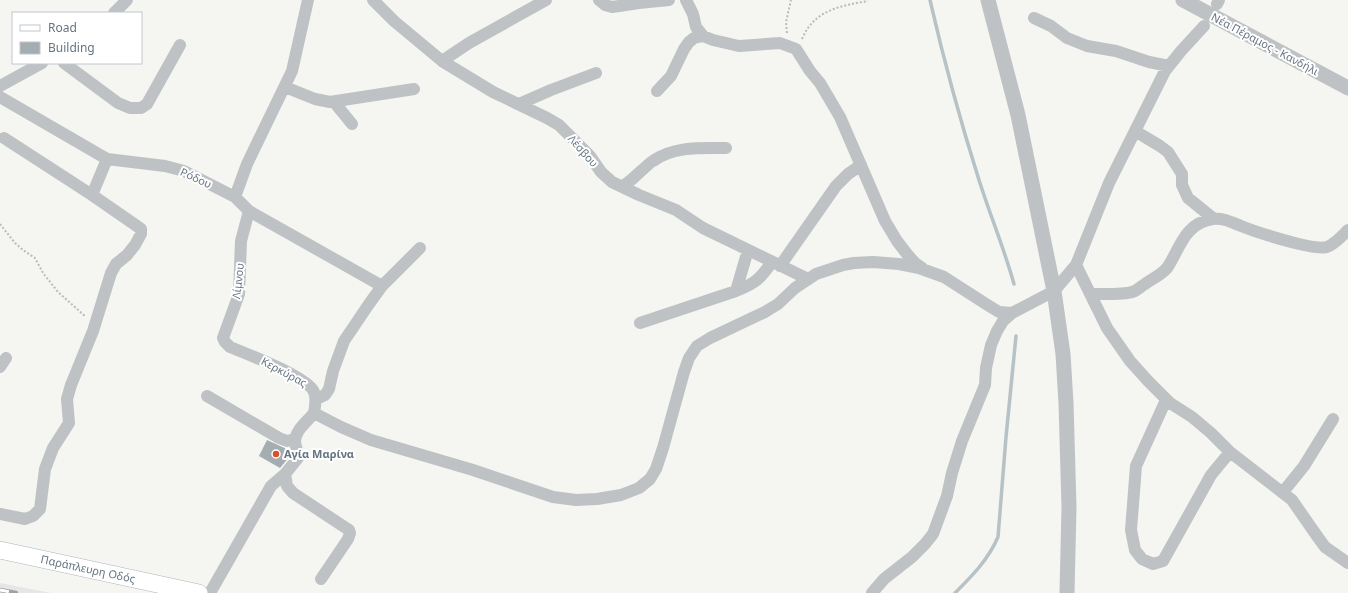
<svg xmlns="http://www.w3.org/2000/svg" width="1348" height="593" font-family="'Noto Sans',sans-serif">
	<style>
		.built { fill: #e5e6e5 }
		.lines { fill: none; stroke-linecap: round; stroke-linejoin: round }
		.stream { stroke: #b7c2c6; stroke-width: 3.5 }
		.building { fill: #a4adb2 }
		.secondary-casing { stroke: #b0b6ba; stroke-width: 18 }
		.path { stroke: #b8bbbd; stroke-width: 2; stroke-dasharray: 2 2; stroke-linecap: butt }
		.minor { stroke: #bec2c5; stroke-width: 12 }
		.tertiary { stroke: #bec2c5; stroke-width: 15 }
		.secondary { stroke: #fff; stroke-width: 17 }
		.rail-casing { stroke: #9da4a9; stroke-width: 4.5 }
		.rail { stroke: #fff; stroke-width: 3; stroke-dasharray: 9; stroke-linecap: butt }
		.poi-dot { fill: #da502c; stroke: #fff; stroke-width: 1.5 }
		.labels { text-anchor: middle; stroke-width: 4; stroke-linejoin: round; paint-order: stroke }
		.street-label { font-size: 11px; fill: #657581; stroke: #fff }
		.poi-label { font-size: 11px; font-weight: bold; fill: #657581; stroke: #fff; text-anchor: start }
	</style>
	<rect width="100%" height="100%" fill="#f5f5f1"/>
	<path class="built" d="M0 583 51 593H0Z"/>
	<g class="lines">
		<path class="stream" d="M930 0C944 61 960 120 979 180 990 215 1004 248 1014 284
			M955 593C972 576 988 560 998 537L1006 437 1016 336"/>
	</g>
	<path class="building" d="M267 440 289 450 290 456 280 468 259 456Z"/>
	<g class="lines">
		<g class="secondary-casing">
			<g id="secondary">
				<path id="s1" d="M0 550 199 593"/>
			</g>
		</g>
		<path class="path" d="M787 33 786 22 791 0
			M802 39C814 10 840 6 868 1
			M0 224 15 243 23 250 35 258 43 273 58 292 86 317"/>
		<path class="minor" d="M373 0 394 21 442 61 493 92 547 118 559 125 590 156 601 172 612 182 639 195 676 210 703 228 808 279
			M599 0 605 5 612 7 639 3 669 0
			M686 0 693 14 696 27 703 36 713 40 739 46 780 43 796 49 810 71 820 83 840 117 885 221 897 241 907 254 915 263 922 268
			M1217 4 1219 0
			M114 13 127 0
			M1034 18 1051 26 1067 38 1087 46 1116 51 1149 62 1169 66
			M442 61 469 43 546 0
			M64 63 118 103 130 108H141L147 104 180 45
			M0 86 42 63
			M285 87 315 99 330 102 414 89
			M657 91 671 76 684 49 689 42 694 38 703 36
			M0 97 107 159 165 166 184 171 235 197 249 211 382 286
			M334 102 352 124
			M519 104 551 90 596 73
			M1135 131 1160 146 1168 152 1182 174V185L1188 198 1214 219
			M622 187C629 182 635 177 641 171 645 168 649 163 653 161 674 146 701 148 726 148
			M92 195 107 159
			M235 197 247 164 292 71 308 0
			M249 211 241 241 239 294 223 338 225 342 230 347C247 354 308 377 314 392 317 399 315 406 314 413
			M1076 265 1107 328 1130 361 1148 381 1170 403 1192 417 1211 433 1230 452 1292 500 1317 536 1325 547 1348 563
			M780 266 836 186 848 174 861 165
			M736 291 748 250
			M1090 294C1101 294 1123 295 1132 292 1137 291 1141 286 1145 284 1152 279 1161 275 1167 268 1180 249 1184 223 1213 219 1224 218 1231 222 1241 226 1256 232 1314 251 1327 247 1335 244 1342 236 1348 230
			M640 323 736 291C756 283 760 279 772 262
			M0 367 6 358
			M207 396 279 438 287 441 295 439
			M316 399 325 395 329 389 333 371 344 341 369 304 382 286 420 248
			M1166 400 1136 466 1131 530 1135 550 1142 559 1153 564 1163 561 1211 475 1230 452
			M314 413 341 427 371 440 473 470 553 497 576 500 597 499 621 495 639 488 650 479 656 469 663 448 684 372 689 358 697 346 710 338 765 312 778 304 795 288 816 274 843 265 854 263 873 262 899 264 919 268 944 277 986 304 999 312 1012 313
			M285 474 287 486 293 493 349 530 350 533 348 539 321 579
			M1283 492 1304 466 1333 419
			M0 514 25 519 33 516 40 509 45 469 53 448 69 423 67 399 71 385 93 331 111 273 116 264 127 255 135 245 141 234V229L134 224 92 195 4 138
			M210 593 271 486 285 474 298 458C298 452 296 448 295 442 295 430 307 422 314 413
			M872 593 884 579 912 557 925 544 933 534 947 496 952 473 962 441 985 385 986 368 991 345 997 331 1003 321 1012 313 1054 291 1076 265 1109 183 1165 71 1181 51 1204 26"/>
		<path class="tertiary" d="M988 0 1018 115 1054 291 1063 354 1066 403 1069 507 1067 593
			M1183 0 1348 88"/>
		<use href="#secondary" class="secondary"/>
		<g class="rail-casing">
			<path id="rail" d="M0 590 16 593"/>
		</g>
		<use href="#rail" class="rail"/>
	</g>
	<circle class="poi-dot" cx="276" cy="454" r="4"/>
	<g class="labels">
		<g class="street-label">
			<text transform="translate(1265 44) rotate(28)" y="4">Νέα Πέραμος - Κανδήλι</text>
			<text transform="translate(583 151) rotate(48)" y="4">Λέσβου</text>
			<text transform="translate(196 178) rotate(25)" y="4">Ρόδου</text>
			<text transform="translate(238 281) rotate(-84)" y="4">Λίμνου</text>
			<text transform="translate(284 372) rotate(28)" y="4">Κερκύρας</text>
			<text dy="4" stroke="none"><textPath href="#s1" startOffset="90">Παράπλευρη Οδός</textPath></text>
		</g>
		<g class="poi-label">
			<text x="284" y="458">Αγία Μαρίνα</text>
		</g>
	</g>
	<rect x="12" y="12" width="130" height="52" fill="#ffffff" stroke="#c1c8cd"/>
	<rect x="20" y="25" width="20" height="6" fill="#ffffff" stroke="#c1c8cd"/>
	<text x="48" y="32" font-size="12" fill="#657581">Road</text>
	<rect x="20" y="42" width="20" height="12" fill="#a4adb2" stroke="#c1c8cd"/>
	<text x="48" y="52" font-size="12" fill="#657581">Building</text>
</svg>
